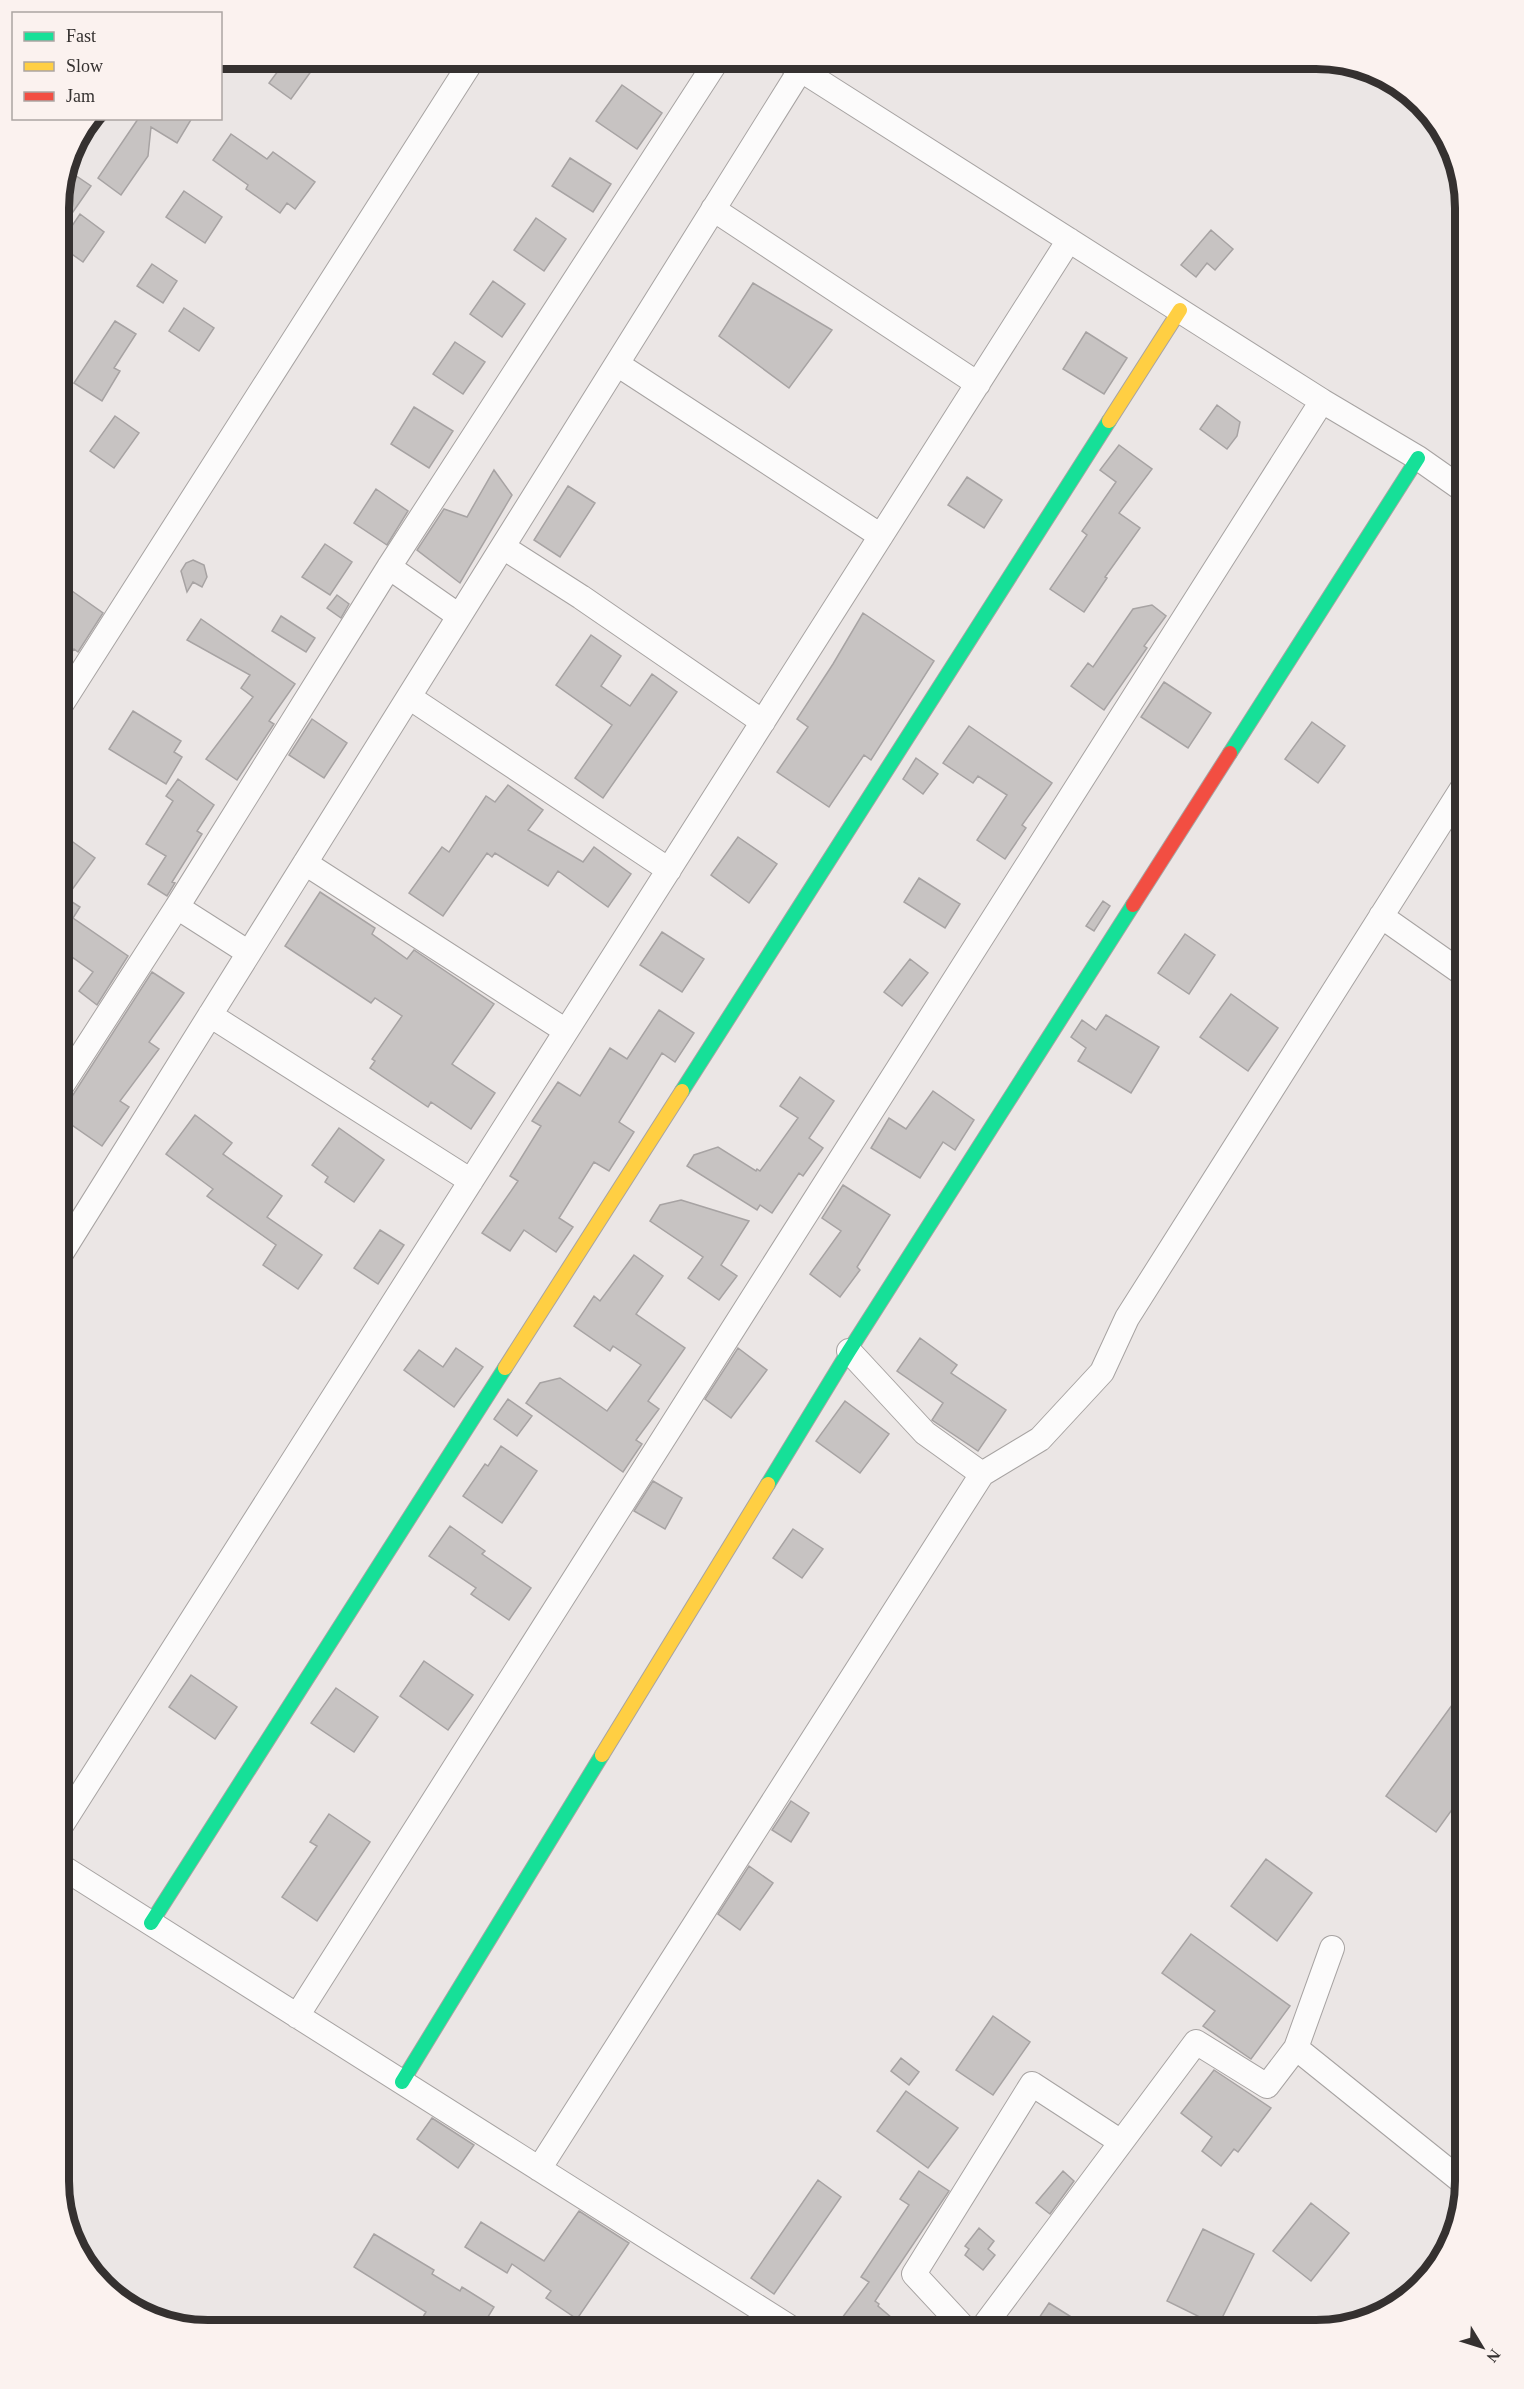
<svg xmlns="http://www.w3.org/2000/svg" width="1524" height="2389" font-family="'Times New Roman',serif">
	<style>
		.building { fill: #c7c3c2; stroke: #a7a3a3; stroke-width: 1.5 }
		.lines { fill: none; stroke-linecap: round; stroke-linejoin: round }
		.street-casing { stroke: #a7a3a2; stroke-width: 26 }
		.fast-casing { stroke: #a7a3a2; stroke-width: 16 }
		.slow-casing { stroke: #a7a3a2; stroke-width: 16 }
		.jam-casing { stroke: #a7a3a2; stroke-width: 16 }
		.street { stroke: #fcfbfb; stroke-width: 24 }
		.fast { stroke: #16e098; stroke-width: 14 }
		.slow { stroke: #ffcf43; stroke-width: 14 }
		.jam { stroke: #f24e42; stroke-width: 14 }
		.rim { fill: none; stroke: #353130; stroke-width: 8 }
	</style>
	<rect width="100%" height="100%" fill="#ebe6e5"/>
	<path class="building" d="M287 59H320L291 99 269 83Z
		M622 85 662 113 637 149 596 121Z
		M137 118H192L177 143 151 127 148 156 121 195 98 178 138 119Z
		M231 134 267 159 273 152 315 182 295 209 287 203 280 213 246 189 248 185 213 160Z
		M570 158 611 184 593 212 552 186Z
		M66 169 91 186 59 232V198Z
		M184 191 222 217 205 243 166 217Z
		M80 214 104 232 83 262 59 245Z
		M536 218 566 239 544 271 514 250Z
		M1211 230 1233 249 1215 270 1207 263 1196 277 1181 265Z
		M152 264 177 281 163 303 137 286Z
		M493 281 525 304 502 337 470 314Z
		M753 283 832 330 789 388 719 336Z
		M184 308 214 328 199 351 169 331Z
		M115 321 136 334 114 368 120 371 102 401 74 383Z
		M1086 332 1127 358 1104 394 1063 369Z
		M455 342 485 362 463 394 433 374Z
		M1217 405 1240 422 1237 436 1227 449 1200 429Z
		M414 407 453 431 429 468 391 444Z
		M115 416 139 433 114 468 90 451Z
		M1119 445 1152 469 1119 513 1140 528 1105 577 1107 578 1084 612 1050 589 1087 535 1082 531 1116 482 1100 470Z
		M494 470 512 495 460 583 417 550 444 509 467 517Z
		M967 477 1002 500 984 528 948 505Z
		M568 486 595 503 560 557 534 540Z
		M376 489 408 511 387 545 354 523Z
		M325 544 352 562 330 595 302 577Z
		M193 560 204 565 207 577 202 587 193 582 187 592 181 571 186 563Z
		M72 591 103 613 78 652 74 649 59 669V609Z
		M337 595 349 604 341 618 327 608Z
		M1152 605 1166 616 1144 646 1147 648 1104 710 1071 686 1088 663 1093 667 1133 609Z
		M863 613 934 661 871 760 864 755 829 807 777 772 808 727 797 719 833 664Z
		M281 616 315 638 306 652 272 631Z
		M201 619 295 684 269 721 274 724 237 780 206 759 253 697 241 688 250 675 187 640Z
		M591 635 621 656 601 686 630 706 652 674 677 692 603 798 575 778 612 725 556 685Z
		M1164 682 1211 713 1188 748 1141 717Z
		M133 711 181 741 174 752 182 757 166 784 109 749Z
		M312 719 347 743 324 778 289 755Z
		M1312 722 1345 746 1318 783 1285 759Z
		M969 726 1052 783 1022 825 1026 828 1005 859 977 840 1007 795 978 776 973 783 943 763Z
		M916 758 938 774 923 794 903 779Z
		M178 779 214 805 197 831 202 834 172 882 175 883 167 896 148 884 166 856 146 844 173 801 166 796Z
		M508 785 543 810 528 830 583 862 594 847 631 874 608 907 558 871 548 886 495 853 492 857 487 853 443 916 409 893 442 847 449 852 486 796 495 802Z
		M59 832 95 858 66 898 80 907 73 918 128 956 97 1005 79 991 93 972 65 952 69 946 59 941Z
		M738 837 777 864 749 903 711 875Z
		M919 878 960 904 945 928 904 902Z
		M320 892 375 928 372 934 407 959 414 950 494 1004 452 1064 495 1093 471 1129 431 1102 428 1107 370 1068 375 1061 372 1059 402 1016 375 998 371 1003 285 946Z
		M1103 901 1110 906 1094 931 1086 926Z
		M662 932 704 959 682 992 640 965Z
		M1185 934 1215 955 1189 994 1158 973Z
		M910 959 928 973 902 1006 884 992Z
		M152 972 184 993 149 1042 159 1049 120 1101 129 1107 102 1146 59 1116V1104L66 1102 71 1098Z
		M1231 994 1278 1028 1248 1071 1200 1037Z
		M659 1010 694 1033 675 1062 662 1053 619 1122 634 1132 609 1171 594 1162 559 1218 573 1227 556 1252 524 1230 510 1251 482 1233 518 1181 510 1176 541 1126 532 1121 558 1082 580 1096 610 1048 627 1059Z
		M1106 1015 1159 1047 1131 1093 1078 1061 1086 1048 1071 1037 1082 1020 1096 1030Z
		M800 1077 834 1101 809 1138 823 1148 803 1176 799 1173 772 1213 760 1205 757 1210 687 1166 694 1155 718 1147 756 1171 757 1169 760 1171 798 1118 780 1106Z
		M933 1091 974 1120 955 1150 943 1142 920 1178 871 1148 889 1118 906 1129Z
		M195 1115 232 1143 223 1154 282 1196 267 1217 322 1255 298 1289 263 1265 276 1245 207 1196 213 1189 166 1154Z
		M339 1128 384 1160 354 1202 325 1182 328 1177 312 1165Z
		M843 1185 890 1215 857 1267 860 1270 840 1297 810 1274 841 1231 822 1218Z
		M681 1200 749 1221 721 1265 737 1276 719 1300 688 1278 703 1257 650 1221 660 1205Z
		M380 1230 404 1245 378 1284 354 1268Z
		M634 1255 663 1276 636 1314 685 1348 648 1401 659 1409 636 1440 642 1444 623 1472 526 1403 540 1383 560 1378 607 1411 641 1365 613 1346 610 1351 574 1326 594 1296 600 1301Z
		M920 1338 957 1365 951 1373 1006 1410 978 1451 932 1420 943 1403 897 1371Z
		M456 1348 483 1367 454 1407 404 1370 419 1350 443 1367Z
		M738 1348 767 1370 731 1418 705 1399Z
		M508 1399 532 1416 517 1436 494 1419Z
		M845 1401 889 1434 860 1473 816 1441Z
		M501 1446 537 1471 502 1523 463 1496 485 1464 488 1466Z
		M653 1481 682 1498 665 1529 634 1511Z
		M450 1526 485 1551 482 1554 531 1588 509 1620 471 1594 476 1588 429 1556Z
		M793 1529 823 1549 802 1578 773 1558Z
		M424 1661 473 1695 448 1730 400 1696Z
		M191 1675 237 1707 215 1739 169 1707Z
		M336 1688 378 1717 354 1752 311 1723Z
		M1452 1705 1466 1715V1790L1436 1832 1386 1796Z
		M791 1801 809 1813 791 1842 772 1830Z
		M329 1814 370 1842 317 1921 282 1897 317 1846 310 1842Z
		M1266 1859 1312 1893 1277 1941 1231 1906Z
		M749 1866 773 1883 740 1930 718 1914Z
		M1191 1934 1290 2006 1251 2059 1203 2026 1215 2011 1162 1973Z
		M993 2016 1030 2042 993 2095 956 2070Z
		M901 2058 919 2072 909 2085 891 2071Z
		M1214 2070 1271 2108 1238 2152 1234 2149 1221 2166 1202 2151 1212 2137 1181 2113Z
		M906 2091 958 2128 928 2168 877 2131Z
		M432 2118 474 2145 458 2168 417 2139Z
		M919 2171 949 2191 875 2301 879 2304 878 2306 906 2330H833L869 2282 861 2277 909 2205 900 2199Z
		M1063 2171 1074 2181 1050 2214 1036 2203Z
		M818 2180 841 2197 774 2294 751 2278Z
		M1311 2203 1349 2233 1311 2281 1273 2251Z
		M579 2211 629 2243 577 2319 546 2298 551 2291 512 2264 507 2273 465 2247 481 2222 544 2261Z
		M979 2228 994 2241 988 2249 995 2255 983 2270 965 2255 969 2249 965 2246Z
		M1203 2229 1254 2254 1218 2326 1167 2301Z
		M374 2234 434 2270 432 2274 460 2291 462 2287 494 2307 480 2330H415L426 2312 354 2267Z
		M1049 2303 1092 2330H1031Z"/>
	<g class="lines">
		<g class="street-casing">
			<path id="street" d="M784 59 1322 401 1418 458 1465 491
				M713 209 978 384
				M617 364 881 536
				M503 547 581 597 763 722
				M389 567 459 616
				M409 697 669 870
				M59 708 473 59
				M305 863 566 1031
				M177 907 389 567 718 59
				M1381 916 1465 975
				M210 1015 471 1181
				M59 1090 177 907 249 953
				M59 1257 801 69
				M849 1351 925 1433 982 1474
				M59 1829 1069 240
				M59 1865 794 2330
				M297 2016 1322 401
				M1296 2048 1465 2184
				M539 2169 982 1474 1040 1439 1102 1372 1127 1318 1465 784
				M966 2330 914 2274 1032 2084 1121 2142
				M981 2330 1196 2042 1267 2086 1296 2048 1332 1948"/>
		</g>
		<g class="fast-casing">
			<path id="fast" d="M1230 753 1418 458
				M682 1091 1109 421
				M768 1484 849 1351 1133 905
				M151 1923 505 1368
				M402 2082 602 1755
				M1440 2261 1447 2252"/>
		</g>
		<g class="slow-casing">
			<path id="slow" d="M1109 421 1180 310
				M505 1368 682 1091
				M602 1755 768 1484"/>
		</g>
		<g class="jam-casing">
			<path id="jam" d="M1133 905 1230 753"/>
		</g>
		<use href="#street" class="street"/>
		<use href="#fast" class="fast"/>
		<use href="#slow" class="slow"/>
		<use href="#jam" class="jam"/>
	</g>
	<path d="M0 0H1524V2389H0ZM208 69H1316A139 139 0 0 1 1455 208V2181A139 139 0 0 1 1316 2320H208A139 139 0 0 1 69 2181V208A139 139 0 0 1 208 69Z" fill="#fbf2ef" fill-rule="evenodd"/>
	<path class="rim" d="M208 69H1316A139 139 0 0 1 1455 208V2181A139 139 0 0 1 1316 2320H208A139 139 0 0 1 69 2181V208A139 139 0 0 1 208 69Z"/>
	<rect x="12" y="12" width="210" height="108" fill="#fbf2ef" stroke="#aca5a3" stroke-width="1.5"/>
	<rect x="24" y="32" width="30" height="9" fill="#16e098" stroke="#aca5a3" stroke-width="1.5"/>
	<text x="66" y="42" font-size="18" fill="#353130">Fast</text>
	<rect x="24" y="62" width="30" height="9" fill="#ffcf43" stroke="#aca5a3" stroke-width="1.5"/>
	<text x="66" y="72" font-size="18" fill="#353130">Slow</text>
	<rect x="24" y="92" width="30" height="9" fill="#f24e42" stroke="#aca5a3" stroke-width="1.5"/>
	<text x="66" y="102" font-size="18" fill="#353130">Jam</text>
	<g transform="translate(1482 2347) rotate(128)" stroke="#fbf2ef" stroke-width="4.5" paint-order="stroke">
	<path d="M0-4.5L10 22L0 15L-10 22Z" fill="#353130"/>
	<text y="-9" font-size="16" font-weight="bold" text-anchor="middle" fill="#353130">N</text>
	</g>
</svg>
